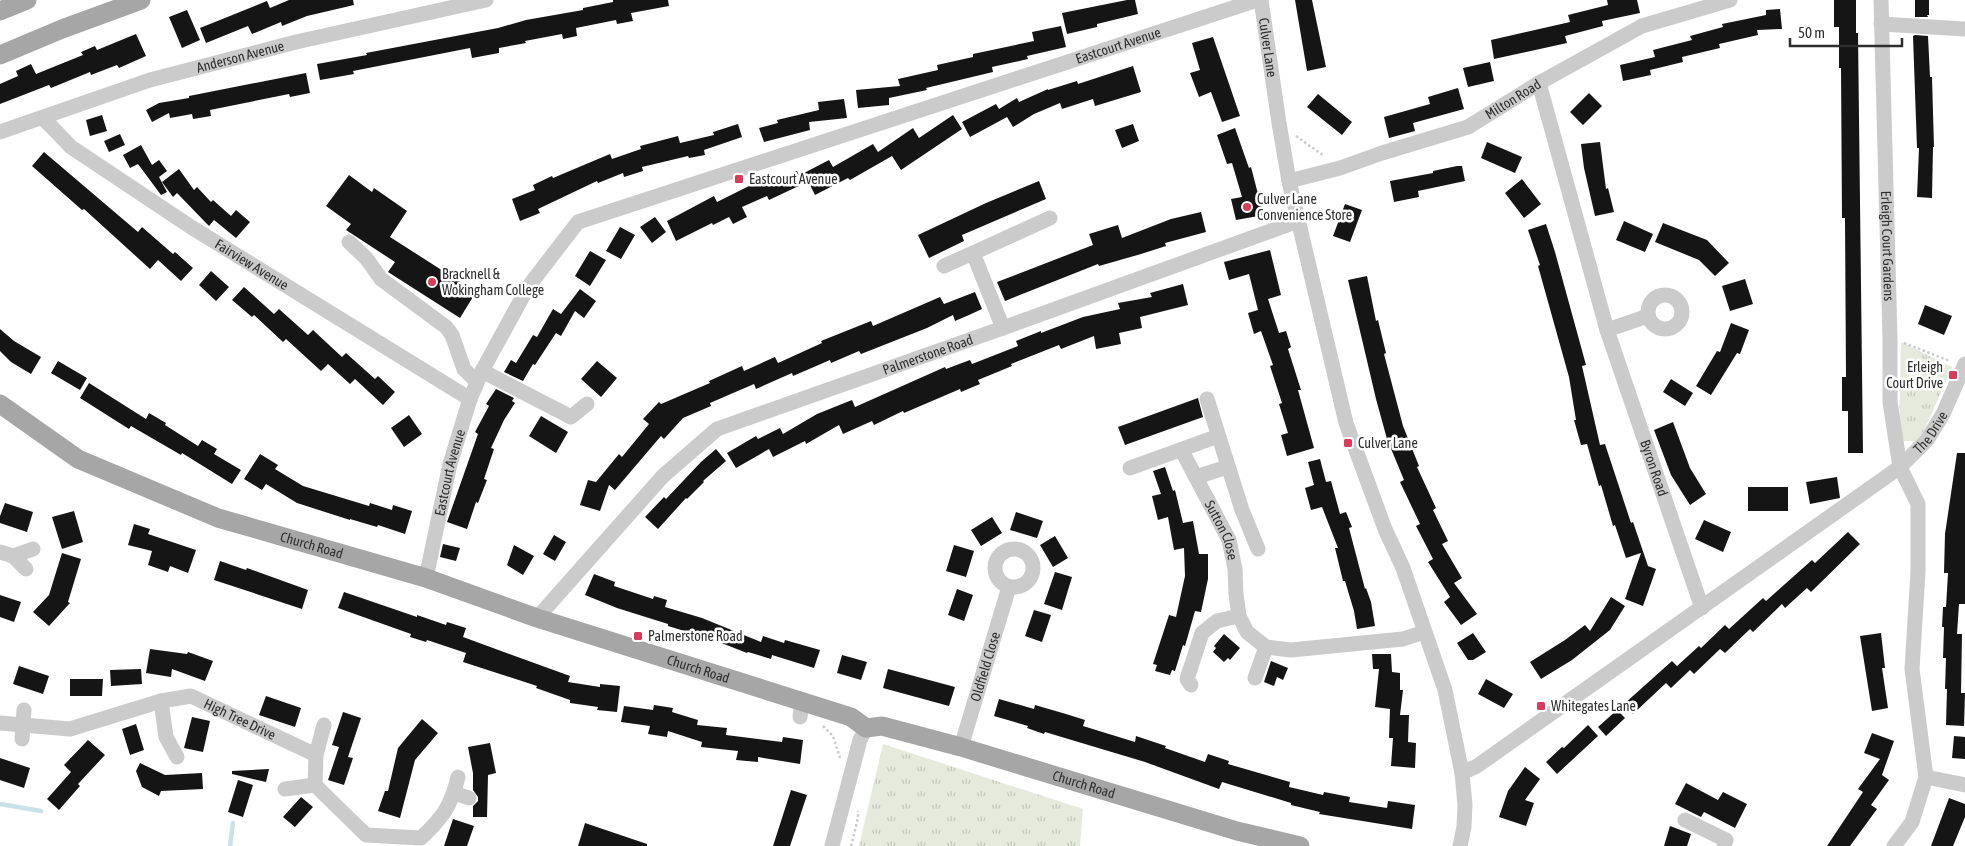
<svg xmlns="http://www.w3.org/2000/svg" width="1965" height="846" font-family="'Asap Condensed',sans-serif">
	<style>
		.grass { fill: url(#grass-tufts) }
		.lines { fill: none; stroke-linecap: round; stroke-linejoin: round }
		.stream { stroke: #c9e1e9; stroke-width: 4.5 }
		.building { fill: #151515 }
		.path { stroke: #cbcbcb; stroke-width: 2.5; stroke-dasharray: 2.5 2.5; stroke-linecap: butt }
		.minor { stroke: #cbcbcb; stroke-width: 15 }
		.major { stroke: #a6a6a6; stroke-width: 19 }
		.poi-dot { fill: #d93b5b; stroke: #fff; stroke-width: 2 }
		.labels { text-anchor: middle; stroke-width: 5; stroke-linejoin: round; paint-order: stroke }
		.street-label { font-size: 14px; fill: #2e2e2e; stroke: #fff }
		.poi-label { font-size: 14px; fill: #2e2e2e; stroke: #fff; text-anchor: start }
	</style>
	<defs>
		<pattern id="grass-tufts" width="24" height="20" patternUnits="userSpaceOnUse" patternTransform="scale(1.25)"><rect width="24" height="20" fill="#e5eadc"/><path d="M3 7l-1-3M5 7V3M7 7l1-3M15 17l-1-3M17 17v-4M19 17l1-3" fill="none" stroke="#c5c9bd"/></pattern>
	</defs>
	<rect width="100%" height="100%" fill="#fff"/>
	<path class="grass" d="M1901 342 1952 367 1923 433 1916 441H1903L1899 431Z
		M883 744 1083 809 1080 846H859Z"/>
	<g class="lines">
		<path class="stream" d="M0 804 41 811
			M230 846 233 823"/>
	</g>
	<path class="building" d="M289 0H353L354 5 307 16 282 26 281 22 252 34 248 26 206 43 200 28 267 1 270 8Z
		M613 0H668L669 6 631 13 633 21 617 24 616 20 576 28 577 36 563 39 562 34 525 41 526 43 499 48V53L472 58 470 48 353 71 354 74 320 80 317 64 367 55 366 53 498 28 526 20 583 10V8L613 2Z
		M1127 0H1135L1138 14 1097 24V27L1067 34 1062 13Z
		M1295 0H1312L1326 67 1307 71Z
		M1607 0H1637L1640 13 1602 21 1603 26 1565 36 1567 43 1494 59 1491 40 1570 22 1568 15 1608 5Z
		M1834 0H1856V33H1858L1863 453H1848V411H1842V377H1846L1845 218H1842L1841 68H1839V27H1834Z
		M1915 0H1929V15H1927L1928 17H1915Z
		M1780 9 1782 29 1757 30 1758 35 1719 44 1720 48 1682 57 1683 62 1650 70 1651 75 1623 81 1620 65 1655 57 1653 50 1692 40 1690 36 1723 27 1722 24 1766 15V10Z
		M187 10 200 40 182 48 169 17Z
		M1061 26 1066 47 1027 56 1028 59 992 67 993 72 926 88 927 90 889 98V105L858 108 856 90 900 86 898 79 938 70 937 65 973 57V54L1034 41 1032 32Z
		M136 34 146 56 119 68 117 65 91 75 90 72 51 88 49 85 0 104V84L18 76 16 71 31 64 36 74 83 55 81 52 95 46 97 50Z
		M1915 35 1928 36 1930 77H1932L1934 147H1933L1932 198 1917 197 1919 148H1917L1913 36Z
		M1213 37 1240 116 1222 122 1211 92 1199 97 1190 73 1200 70 1192 43Z
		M1490 62 1494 81 1468 87 1463 68Z
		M1133 66 1141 92 1095 106 1093 99 1062 109 1060 103 1034 114 1013 127 1007 117 970 137 962 122 996 104 999 109 1017 98 1019 102 1048 89V90L1077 81 1078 84Z
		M306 73 310 93 290 97 289 94 210 110 211 116 193 119 192 114 170 118 169 113 152 122 146 110 159 103 189 98V96Z
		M1458 88 1464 109 1413 123 1415 131 1389 138 1384 117 1430 104 1428 97Z
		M1589 93 1602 106 1583 125 1570 112Z
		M1318 94 1352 122 1342 135 1307 107Z
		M844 99 847 118 809 122 810 130 764 142 759 128 778 123 777 120 819 110 818 102Z
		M102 115 107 131 90 136 86 120Z
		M953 115 962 129 901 170 892 156 850 180 848 178 815 195 804 173 829 160 833 167 873 144 878 152 913 128 919 138Z
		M738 124 742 137 704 150 705 155 689 158 688 156 642 167 643 171 624 177 623 173 598 183 597 181 538 209 540 213 520 221 512 199 535 190 533 185 552 176 553 178 610 154 612 159 641 149 640 146 678 136 680 143 714 135 713 132Z
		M1133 124 1139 141 1122 148 1115 130Z
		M1235 128 1249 168 1251 167 1258 194 1259 193 1264 215 1236 220 1231 199 1242 197 1232 163 1227 164 1217 135Z
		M120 134 125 145 109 152 104 141Z
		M1487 142 1522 157 1515 173 1481 158Z
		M1600 142 1606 189 1608 188 1614 212 1595 216 1584 168 1581 144Z
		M141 145 152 165 159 160 167 171 159 177 167 192 161 195 138 164 130 168 123 155Z
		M44 152 138 232 142 227 173 254 175 252 193 268 181 281 158 260 150 269 84 209 82 210 32 166Z
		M1457 166H1462L1465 181 1418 191 1419 197 1394 202 1390 181 1433 173V171Z
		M179 169 194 190 197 187 211 202 213 200 231 216 236 210 250 222 236 238 214 220 209 226 177 193 173 197 162 182Z
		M797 171 803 184 769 200 767 196 742 207 747 217 733 224 729 217 713 225 712 223 676 241 667 221 714 196 717 202 757 182 758 185 777 176 779 180Z
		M349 175 372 192 374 188 407 211 390 237 476 292 460 318 388 272 395 262 346 230 351 224 326 206Z
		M1522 179 1541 204 1524 218 1505 193Z
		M1039 181 1046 199 962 235 964 241 929 258 918 235 986 203Z
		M1345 204 1362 210 1350 242 1333 236Z
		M1201 212 1206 232 1165 243 1166 246 1141 254 1099 266 1098 264 1005 301 997 282 1093 245 1089 234 1118 225 1122 238 1171 219Z
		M655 217 666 232 652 243 640 227Z
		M1624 221 1653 234 1645 252 1616 240Z
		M1663 223 1707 240 1729 263 1715 276 1699 260 1655 242Z
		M1546 224 1555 252 1586 365 1582 366 1600 445 1605 444 1631 523 1633 522 1648 566 1656 569 1643 606 1625 599 1641 553 1626 558 1615 525 1613 526 1601 485 1599 486 1587 444 1581 445 1574 420H1576L1569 377 1538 266 1540 265 1528 230Z
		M620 227 635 235 621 259 606 251Z
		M1270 250 1281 295 1268 299 1279 333 1286 331 1291 347 1288 349 1301 390H1298L1314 448 1287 456 1281 435 1288 433 1279 404 1282 403 1270 366 1273 365 1261 331 1254 334 1248 313 1258 310 1249 274 1229 280 1224 262Z
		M590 251 606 260 590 286 575 276Z
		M211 271 229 287 216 301 199 285Z
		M1367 276 1376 321 1378 320 1386 353 1384 354 1403 426 1419 466 1417 467 1436 508 1433 510 1448 541 1442 544 1462 578 1454 583 1477 614 1461 625 1444 602 1450 597 1428 562 1433 559 1416 526 1420 524 1400 482 1404 480 1387 439 1376 399 1348 280Z
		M1745 279 1753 304 1730 311 1722 286Z
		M1183 284 1188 305 1140 317 1142 328 1119 333 1121 344 1096 349 1094 336 1061 349 1059 345 1011 364 1012 366 978 380 980 384 961 392 960 389 904 413 903 411 874 425 872 421 843 434 839 425 806 444 805 441 773 457 769 449 736 468 727 453 756 436 758 439 780 428 783 434 817 414 852 400 855 407 945 367 946 369 970 360 972 364 1018 346 1016 341 1041 331V333L1083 317 1120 309 1118 303 1152 297 1150 293Z
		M244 287 274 314 279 309 308 335 313 330 342 357 346 353 375 379 378 376 395 392 383 405 355 379 350 384 328 364 321 371 286 339 283 342 254 315 252 317 232 300Z
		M580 289 596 301 584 318 575 311 561 336 556 333 535 365 533 364 523 381 504 372 511 360 516 363 533 335 537 337 553 309 561 314Z
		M975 292 982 309 969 315 955 321 953 315 927 328 861 354 859 351 831 363 830 360 793 376 792 373 756 389 754 384 710 403 711 406 683 418 664 439 661 436 615 490 609 485 600 511 580 505 588 480 596 482 619 454 622 457 649 424 643 419 659 402 661 404 710 383 709 381 742 366 744 371 775 357 778 363 822 343 821 341 871 321 873 326 940 297 944 304Z
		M1925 305 1952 316 1944 335 1918 324Z
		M1731 323 1749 330 1740 354 1737 353 1711 395 1696 386 1717 351 1720 352Z
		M0 329 14 341 41 357 31 374 11 362 0 351Z
		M58 361 87 378 80 390 51 373Z
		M597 361 617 378 601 397 581 379Z
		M1671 379 1693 393 1685 406 1663 392Z
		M89 383 146 419 149 413 166 423 165 425 198 446 202 440 217 449 214 454 241 470 232 484 182 453 181 455 131 426 129 429 80 398Z
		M496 389 514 398 512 401 515 403 504 420 491 448 494 449 484 479 487 480 478 503 476 502 467 529 447 522 478 434 475 432 489 406 486 404Z
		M1198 398 1203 417 1125 445 1118 427Z
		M409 415 422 434 404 447 391 428Z
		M541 416 568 432 556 453 529 436Z
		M1673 422 1690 468 1706 494 1690 505 1671 475 1654 430Z
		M716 449 726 461 703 481 704 482 687 499 686 498 658 529 645 517 664 497 666 499 701 462Z
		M1957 453H1965V604H1959L1957 634H1962L1961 693H1965L1964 726 1946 725 1947 689H1945L1946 658H1943L1944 627H1942L1943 607H1946L1948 573H1944L1945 534Z
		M260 454 278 465 275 469 303 486 369 506 370 503 392 510 393 505 412 511 405 534 378 525 377 527 350 519V520L297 503 266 484 262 490 244 479Z
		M1320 459 1326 482 1331 481 1340 514 1346 512 1352 527 1349 528 1365 589 1366 588 1371 602 1375 626 1357 629 1354 611 1345 581H1343L1335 548H1338L1322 507 1311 510 1305 488 1314 485 1308 462Z
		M1165 467 1173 491 1175 490 1183 523 1193 521 1199 554H1208V579L1201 612 1195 611 1185 646 1183 645 1175 671 1172 670 1170 675 1155 671 1157 665 1153 664 1169 615 1176 617 1185 576 1184 548 1174 550 1168 517 1158 520 1152 496 1161 494 1153 471Z
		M1837 477 1840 498 1810 504 1806 482Z
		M1748 487H1788V511H1748Z
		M5 503 33 512 27 532 0 523V516Z
		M74 511 83 542 62 549 52 517Z
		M1016 512 1043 521 1037 538 1010 530Z
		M992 517 1002 533 981 546 971 530Z
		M1704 520 1731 532 1723 552 1695 539Z
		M134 524 150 529 148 534 196 550 188 573 170 566 168 572 148 565 152 551 128 545Z
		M1848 532 1860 544 1811 592 1807 588 1785 608 1782 604 1753 632 1750 629 1725 653 1720 649 1694 674 1690 670 1671 688 1666 683 1633 714 1624 704 1672 661 1677 666 1699 646 1701 648 1725 625 1729 629 1763 598 1766 601 1812 560 1815 563Z
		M554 535 566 542 555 561 543 554Z
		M1055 536 1068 558 1053 567 1040 545Z
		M443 544 460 548 456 561 440 557Z
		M514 545 534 556 523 575 507 565Z
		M954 545 974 551 966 577 946 571Z
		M62 553 81 559 68 602 70 603 49 626 33 612 49 595Z
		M220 561 246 570 247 568 308 590 302 609 214 580Z
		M1055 572 1072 577 1062 610 1044 604Z
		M594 574 615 582 614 586 653 599 654 596 667 600 665 607 702 618 761 642 763 636 784 643 785 640 820 650 814 668 772 655 771 659 748 652 747 653 701 635V636L668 626V624L617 608 585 595Z
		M957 589 973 595 964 621 948 615Z
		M344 592 417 617V615L446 625 447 622 466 628 463 637 570 676 568 682 600 687V684L620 686 617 712 597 710 598 707 570 703V700L536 688 537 686 463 662 466 653 427 640 426 642 410 637 411 634 338 608Z
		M0 595 21 602 14 622 0 617Z
		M1611 597 1625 606 1610 630 1572 660 1541 679 1530 662 1565 640 1585 625 1590 631Z
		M1034 610 1051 615 1042 642 1025 636Z
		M1473 633 1486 652 1473 660H1468L1457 643Z
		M1881 633 1885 668H1882L1888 708 1872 711 1860 636Z
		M1224 634 1240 648 1230 660 1228 658 1224 662 1213 652 1216 648 1214 646Z
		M150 649 187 654 188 652 213 661 205 681 172 669 171 677 146 673Z
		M1372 654H1391L1392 672 1400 673V690H1403L1400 715H1409L1408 742 1416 743 1415 768 1391 766 1393 738H1389L1390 709 1375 707 1379 669H1373Z
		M842 655 867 662 861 680 837 673Z
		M1271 661 1288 668 1283 680 1277 677 1274 686 1264 682Z
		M19 666 49 676 43 694 13 684Z
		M141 669 142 684 111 686 110 670Z
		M888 669 955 687 949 706 883 688Z
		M70 679H103L102 696H70Z
		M1486 679 1513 694 1504 708 1478 694Z
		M266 696 301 708 295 727 259 715Z
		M999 699 1034 709 1035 705 1066 714 1085 720 1083 726 1135 742 1136 736 1166 746 1165 748 1205 762 1208 754 1229 761 1228 764 1290 782 1289 787 1323 795 1324 792 1350 797 1349 802 1387 808 1388 801 1415 805 1412 829 1319 814 1320 812 1291 805V803L1222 782 1219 789 1145 762 1045 732 1044 734 1027 728 1028 726 994 716Z
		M654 705 673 708 672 712 698 720 697 725 727 728 726 735 782 742 783 737 803 740 800 764 758 757V762L736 760 738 751 701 747 702 742 668 731 667 737 648 734 650 726 621 722 624 706 653 710Z
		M1617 710 1625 718 1606 736 1598 727Z
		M343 712 361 718 348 757 353 758 344 785 328 780 339 747 332 745Z
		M192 717 210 721 203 752 184 748Z
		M422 719 438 733 415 760 400 818 378 811 385 791H388L398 748Z
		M136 724 144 750 130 755 122 729Z
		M1588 725 1598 736 1557 774 1546 762 1562 747 1564 748Z
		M1872 733 1894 741 1882 775 1889 780 1871 805 1877 809 1850 846H1827L1863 792 1858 789 1880 759 1864 753Z
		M1954 736 1965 737V759L1952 758Z
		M88 740 105 755 78 784 80 786 59 810 47 799 71 772 64 765Z
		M490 743 496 773 488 775 487 817H473V806L478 801V797L473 790V773L468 747Z
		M0 758 30 768 24 788 0 780Z
		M140 763 165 775 202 773 203 789 161 791 159 796 142 787 136 771Z
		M1525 767 1540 779 1525 800 1534 803 1526 826 1499 817 1508 791Z
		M269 769 266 782 232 774V771Z
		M238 780 253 785 243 817 228 812Z
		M1686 783 1718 800 1723 792 1747 804 1735 828 1704 812 1701 817 1675 804Z
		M791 790 807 795 790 846H773Z
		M301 797 313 807 295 827 283 817Z
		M1949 798 1965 804V817L1953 846H1931Z
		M453 819 474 826 467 846H444Z
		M585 823 647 844V846H578Z
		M1670 826 1691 834 1687 846H1664Z"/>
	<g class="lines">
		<path class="path" d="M1296 136 1324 156
			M1904 343 1950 361
			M823 726 833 736 840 758
			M851 846 858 818V811"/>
		<g class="minor">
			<path id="s1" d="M1261 0 1279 123 1289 181 1346 423 1385 529 1403 568 1445 690 1462 773 1465 805 1464 827 1460 846"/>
			<path id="s2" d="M1881 0 1890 338V402L1900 467 1918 504V572L1912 669 1926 777 1912 822 1894 846"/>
			<path d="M1881 24 1965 29"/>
			<path id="s3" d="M1539 83 1607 330 1702 608"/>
			<path id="s4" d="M43 118 71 147 191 227 470 399"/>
			<path id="s5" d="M0 132 150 80 296 42 486 0"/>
			<path id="s6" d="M1289 181 1340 168 1382 153 1468 127 1539 83 1642 26 1730 0"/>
			<path d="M349 242 366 258 381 279 446 327 452 335 464 369 477 382"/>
			<path d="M944 266 973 253"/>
			<circle cx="1665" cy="312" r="17"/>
			<path d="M1003 328 973 253 1050 218"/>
			<path d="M1607 330 1648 316"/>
			<path d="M482 371 571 417 587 404"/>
			<path d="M1207 399 1242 510 1258 549"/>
			<path id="s7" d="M1182 451 1229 540 1235 569 1236 594 1239 616 1247 632 1266 647 1291 650 1403 639 1424 632"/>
			<path d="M1130 468 1210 439"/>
			<path d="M1196 477 1227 467"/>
			<circle cx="1014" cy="568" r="19"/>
			<path d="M0 552 13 556 33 549"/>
			<path d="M13 556 26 569"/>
			<path id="s8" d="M426 578 450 464 470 399 482 371 528 287 578 222 1257 0"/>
			<path id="s9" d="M537 618 663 476 717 429 1003 328 1298 221"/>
			<path d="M1255 678 1266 647"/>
			<path d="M1191 685 1187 679 1202 633 1217 621 1239 616"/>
			<path d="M161 701 166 737 177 757"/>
			<path d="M800 717 802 701"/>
			<path id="s10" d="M0 723 70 729 161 701 191 696 316 755 315 785 366 835 421 838C442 818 451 807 458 777"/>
			<path d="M22 739 24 710"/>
			<path id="s11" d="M961 747 1009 587"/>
			<path d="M316 755 324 725"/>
			<path id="s12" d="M1462 773 1477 766 1900 467 1927 440 1943 414 1965 364"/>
			<path d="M1926 777 1965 785"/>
			<path d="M285 789 315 785"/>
			<path d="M454 793 469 798"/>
			<path d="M1685 820 1726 840 1724 846"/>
			<path d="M832 846 860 740 866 728"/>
		</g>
		<g class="major">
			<path d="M0 11 27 0"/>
			<path d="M0 55 62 29 141 0"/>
			<path id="s13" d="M0 404 78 459 218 518 426 578 537 618 851 717 866 728 882 726 961 747 1237 831 1300 846"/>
		</g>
	</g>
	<g class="poi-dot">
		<rect x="734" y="174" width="10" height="10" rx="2.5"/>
		<circle cx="1247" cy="207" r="5"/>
		<circle cx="432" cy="282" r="5"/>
		<rect x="1948" y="370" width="10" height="10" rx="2.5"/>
		<rect x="1343" y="438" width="10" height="10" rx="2.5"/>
		<rect x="633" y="631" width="10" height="10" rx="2.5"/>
		<rect x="1536" y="701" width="10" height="10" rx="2.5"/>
	</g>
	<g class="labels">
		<g class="street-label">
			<text dy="5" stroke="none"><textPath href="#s8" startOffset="961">Eastcourt Avenue</textPath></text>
			<text dy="5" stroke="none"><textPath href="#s1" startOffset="48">Culver Lane</textPath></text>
			<text dy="5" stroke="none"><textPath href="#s5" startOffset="252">Anderson Avenue</textPath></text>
			<text dy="5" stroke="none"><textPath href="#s6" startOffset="240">Milton Road</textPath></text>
			<text dy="5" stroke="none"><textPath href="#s2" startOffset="246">Erleigh Court Gardens</textPath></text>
			<text dy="5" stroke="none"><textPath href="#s4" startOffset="256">Fairview Avenue</textPath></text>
			<text dy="5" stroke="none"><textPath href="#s9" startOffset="485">Palmerstone Road</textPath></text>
			<text dy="5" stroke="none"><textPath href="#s12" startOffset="581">The Drive</textPath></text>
			<text dy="5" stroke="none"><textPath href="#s3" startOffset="402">Byron Road</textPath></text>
			<text dy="5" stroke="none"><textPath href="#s8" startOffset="108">Eastcourt Avenue</textPath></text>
			<text dy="5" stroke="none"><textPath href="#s7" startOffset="89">Sutton Close</textPath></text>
			<text dy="5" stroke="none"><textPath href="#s13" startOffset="345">Church Road</textPath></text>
			<text dy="5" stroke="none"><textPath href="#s11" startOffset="84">Oldfield Close</textPath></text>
			<text dy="5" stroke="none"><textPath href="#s13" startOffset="751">Church Road</textPath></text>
			<text dy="5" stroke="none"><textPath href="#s10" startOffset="250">High Tree Drive</textPath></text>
			<text dy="5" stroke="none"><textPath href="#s13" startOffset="1156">Church Road</textPath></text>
		</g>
		<g class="poi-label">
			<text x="749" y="184">Eastcourt Avenue</text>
			<text x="1257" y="204">Culver Lane<tspan x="1257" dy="16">Convenience Store</tspan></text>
			<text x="442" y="279">Bracknell &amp;<tspan x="442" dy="16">Wokingham College</tspan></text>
			<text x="1943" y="372" text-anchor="end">Erleigh<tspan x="1943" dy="16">Court Drive</tspan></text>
			<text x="1358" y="448">Culver Lane</text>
			<text x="648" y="641">Palmerstone Road</text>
			<text x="1551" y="711">Whitegates Lane</text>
		</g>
	</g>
	<path d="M1790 38v8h112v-8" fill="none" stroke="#2e2e2e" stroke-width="2.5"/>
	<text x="1798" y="38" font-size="15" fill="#2e2e2e" stroke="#ffffff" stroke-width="4" paint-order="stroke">50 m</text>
</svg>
